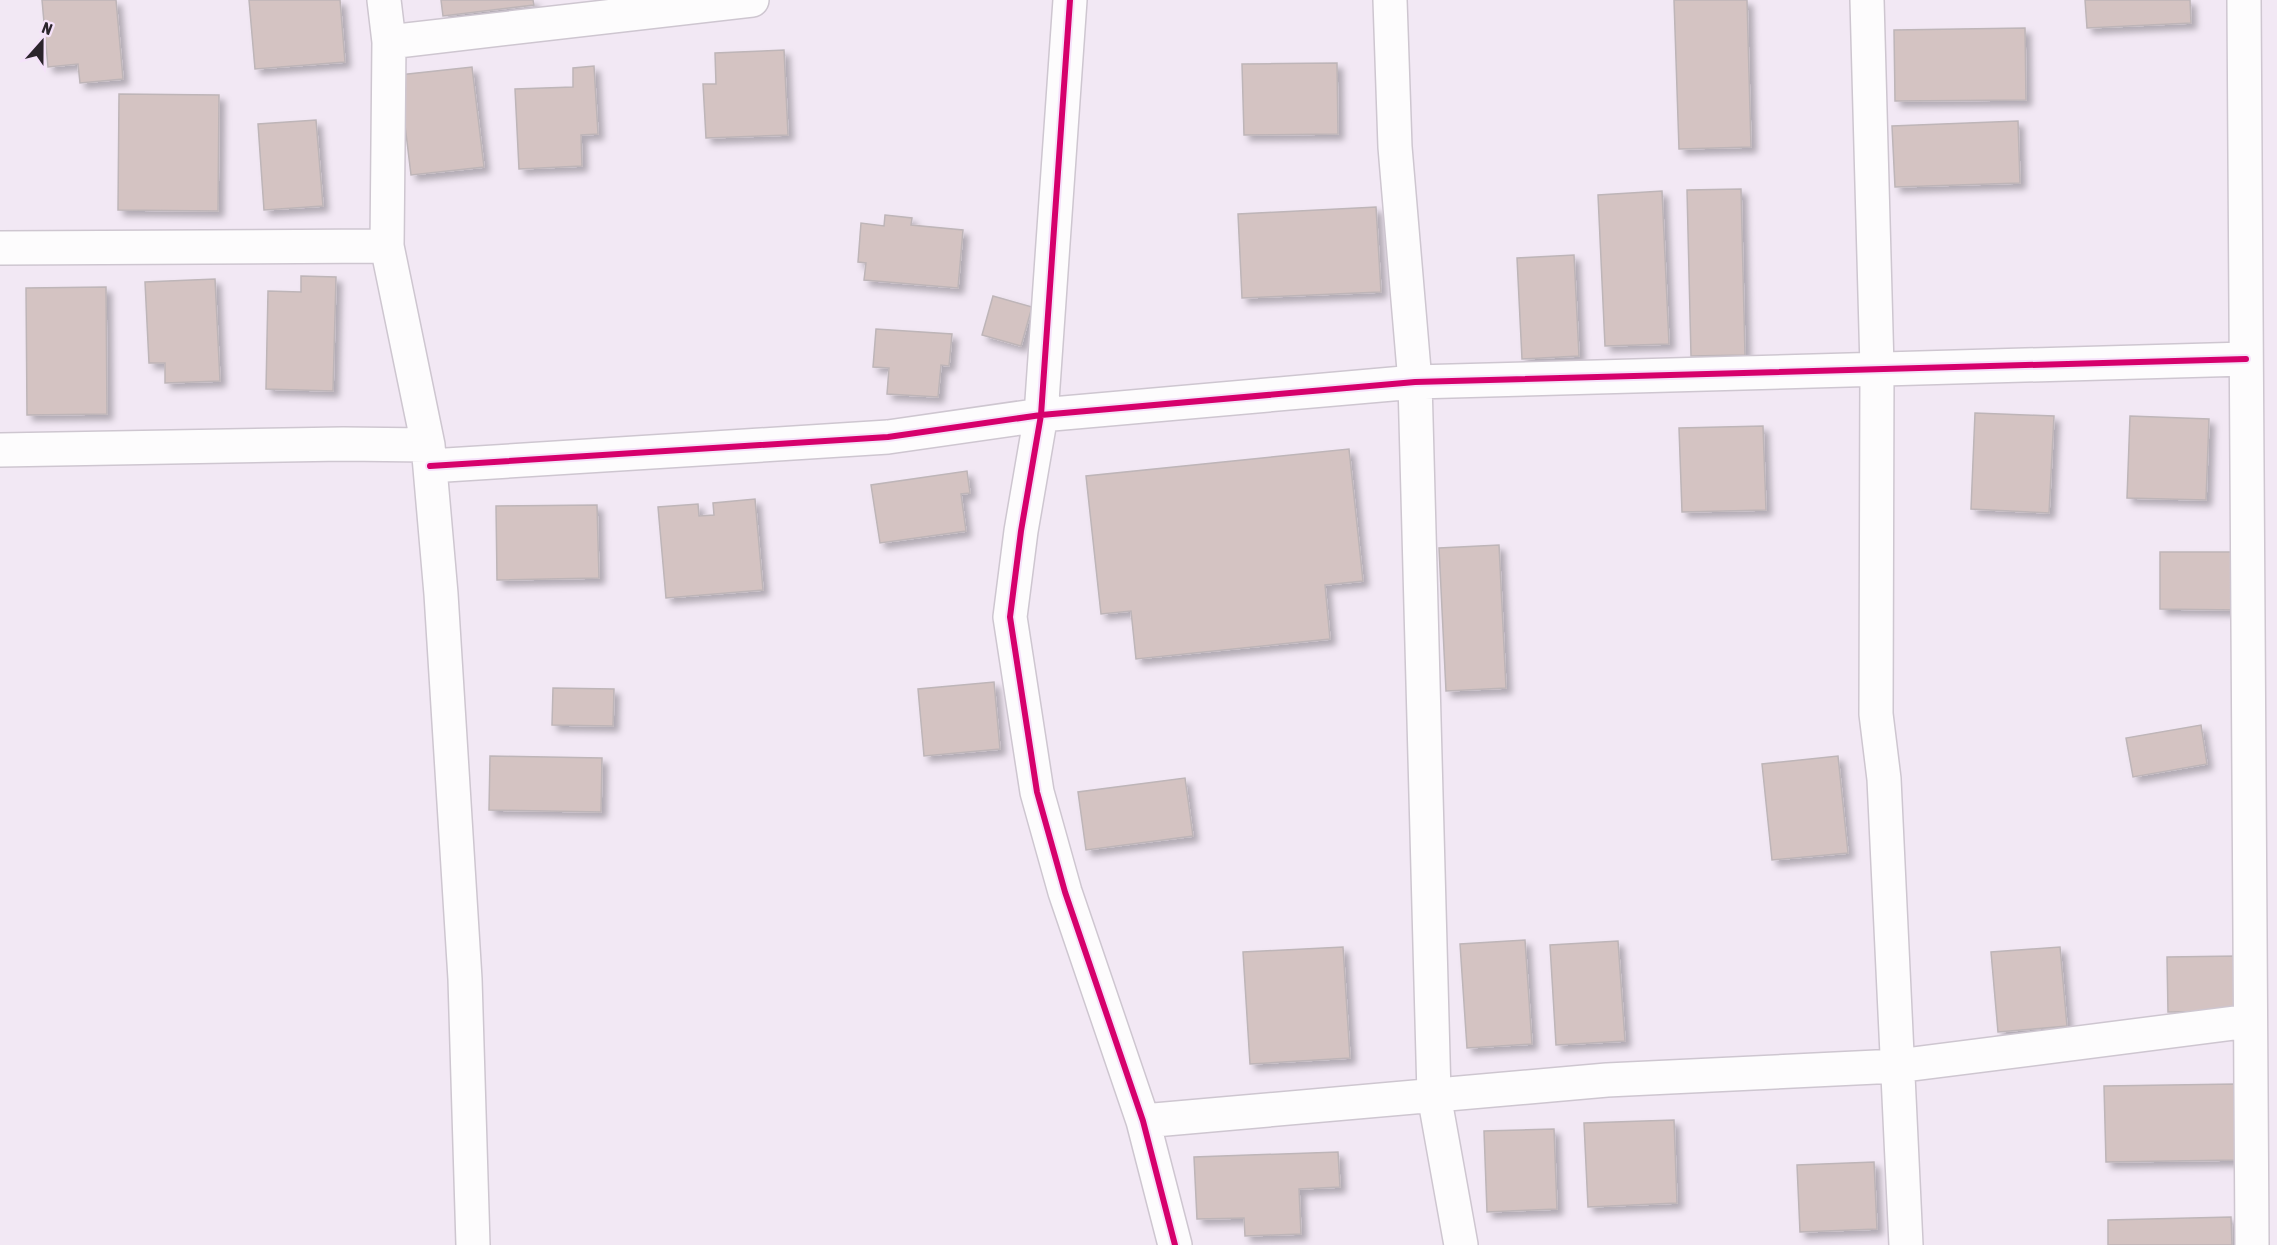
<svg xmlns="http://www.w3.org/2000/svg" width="2277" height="1245" font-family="'Asap Condensed',sans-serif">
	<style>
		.building { fill: #d4c3c2; stroke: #beb5b8; stroke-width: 1.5; filter: url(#shadow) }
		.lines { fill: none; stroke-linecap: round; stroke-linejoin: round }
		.minor-casing { stroke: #cec6d0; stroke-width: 36 }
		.minor { stroke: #fdfcfd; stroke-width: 33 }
		.cycleway-casing { stroke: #f5e2fa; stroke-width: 10 }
		.cycleway { stroke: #d6006c; stroke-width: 6 }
	</style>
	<defs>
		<filter id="shadow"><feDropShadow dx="5.5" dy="5.5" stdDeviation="3" flood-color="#0004"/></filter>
	</defs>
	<rect width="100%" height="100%" fill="#f2e8f4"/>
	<path class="building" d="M42 0H116L123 79 80 83 78 64 48 67Z
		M249 0H340L345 62 255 69Z
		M441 0H533L534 5 443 16Z
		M1674 0H1747L1751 147 1679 149Z
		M2085 0H2190L2191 23 2087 28Z
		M2025 28 2026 100 1895 101 1894 30Z
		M784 50 788 135 706 138 703 84H716L715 53Z
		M1337 63 1338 134 1244 135 1242 64Z
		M594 66 598 134 581 135 582 166 519 169 515 89 573 87V68Z
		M472 67 484 167 411 175 399 75Z
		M119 94 219 95 218 211 118 210Z
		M316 120 323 206 264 210 258 124Z
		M2018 121 2020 183 1895 187 1892 126Z
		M1741 189 1745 355 1691 356 1687 190Z
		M1662 191 1669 344 1605 346 1598 195Z
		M1376 207 1381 292 1242 298 1238 214Z
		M885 215 912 218 911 225 963 230 958 288 864 280 866 263 858 262 861 223 884 226Z
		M1574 255 1579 356 1522 359 1517 258Z
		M301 276 336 277 333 391 266 389 268 291 301 292Z
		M215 279 220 381 165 383V363H149L145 282Z
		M106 287 107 414 27 415 26 288Z
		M993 296 1032 307 1021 346 982 335Z
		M876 329 952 334 949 366 941 365 938 397 887 394 889 368 873 367Z
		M1975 413 2054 416 2049 513 1971 509Z
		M2130 416 2209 419 2206 500 2127 498Z
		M1763 426 1766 510 1682 512 1679 428Z
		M1349 449 1363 581 1325 585 1330 639 1136 659 1131 611 1101 614 1086 476Z
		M967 471 970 493 961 494 966 531 880 543 871 485Z
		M755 499 763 590 666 598 658 507 698 504 699 516 714 515 713 503Z
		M597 505 599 578 497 580 496 506Z
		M1499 545 1506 688 1446 691 1439 548Z
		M2160 552H2239L2238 610 2160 609Z
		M994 682 1000 749 924 756 918 689Z
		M553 688 614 689 613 726 552 725Z
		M2201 725 2207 764 2133 777 2126 738Z
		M490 756 602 758 601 812 489 810Z
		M1838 756 1848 853 1772 860 1762 764Z
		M1185 778 1193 836 1086 850 1078 792Z
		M1525 940 1532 1044 1467 1048 1460 944Z
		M1618 941 1625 1041 1556 1045 1550 945Z
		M1343 947 1350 1058 1250 1064 1243 952Z
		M2060 947 2067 1026 1998 1032 1991 952Z
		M2238 956 2239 1011 2168 1012 2167 957Z
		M2236 1084 2238 1160 2106 1162 2104 1086Z
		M1674 1120 1677 1203 1588 1207 1584 1123Z
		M1554 1129 1557 1209 1487 1212 1484 1131Z
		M1338 1152 1340 1187 1299 1189 1301 1234 1245 1236 1244 1218 1197 1219 1194 1157Z
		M1874 1162 1877 1229 1800 1232 1797 1165Z
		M2231 1217 2232 1245H2108V1220Z"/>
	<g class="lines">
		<g class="minor-casing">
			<path id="minor" d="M384 0 389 42 387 246 428 445 441 594 465 979 473 1245
				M1070 0 1041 415 1021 531 1010 617 1037 792 1065 892 1143 1121 1175 1245
				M1390 0 1395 147 1415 382 1434 1095 1461 1245
				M1867 0 1877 368 1876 714 1884 779 1906 1245
				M2244 0 2252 1245
				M389 42 752 0
				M0 248 387 246
				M0 450 343 444 428 445
				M430 466 888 437 1041 415 1415 382 2246 359
				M1143 1121 1607 1080 1897 1066 2250 1021"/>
		</g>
		<use href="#minor" class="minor"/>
		<g class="cycleway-casing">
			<path id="cycleway" d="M1070 0 1041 415 1021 531 1010 617 1037 792 1065 892 1143 1121 1175 1245
				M430 466 888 437 1041 415 1415 382 2246 359"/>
		</g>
		<use href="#cycleway" class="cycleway"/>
	</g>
	<g transform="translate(42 42) rotate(21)" stroke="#f5e2fa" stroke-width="4.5" paint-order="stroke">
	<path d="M0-4.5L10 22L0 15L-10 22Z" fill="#2b242c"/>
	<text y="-9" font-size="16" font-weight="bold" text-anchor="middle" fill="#2b242c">N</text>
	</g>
</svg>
